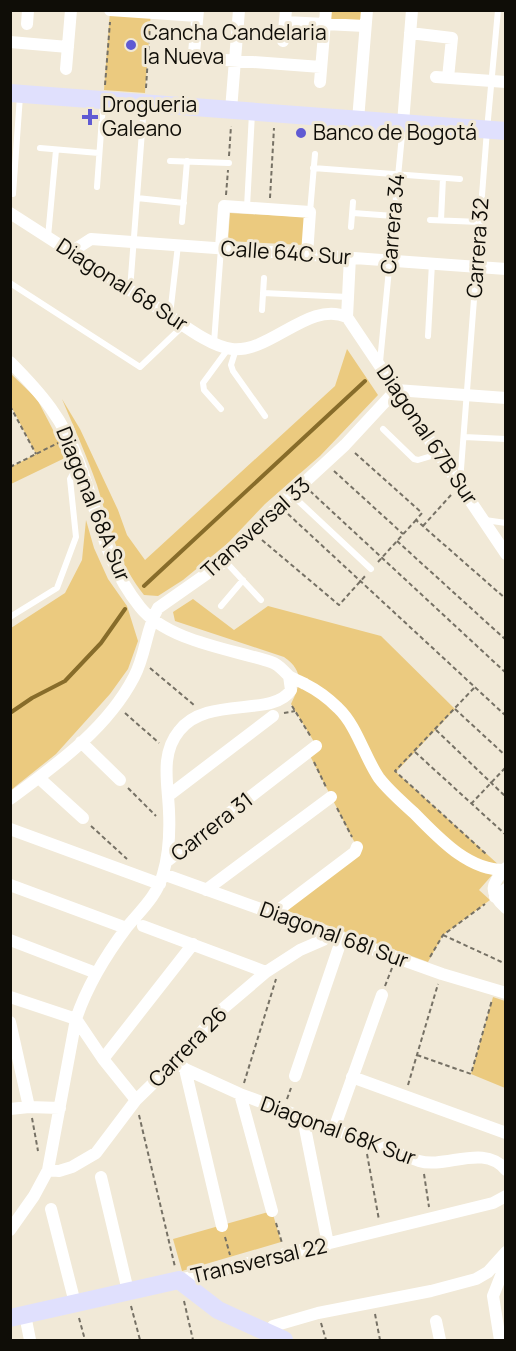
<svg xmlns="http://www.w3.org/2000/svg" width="516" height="1351" font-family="Manrope,sans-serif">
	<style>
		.green { fill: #ebca7f }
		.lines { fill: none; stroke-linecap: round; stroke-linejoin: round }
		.stream { stroke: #876c2a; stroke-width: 4 }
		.path { stroke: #767165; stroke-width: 2; stroke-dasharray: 4.5 3; stroke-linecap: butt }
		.lane { stroke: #fff; stroke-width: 6 }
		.street { stroke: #fff; stroke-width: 12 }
		.secondary { stroke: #e0e0fd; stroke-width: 18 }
		.poi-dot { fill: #605ad3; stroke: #f1e9d7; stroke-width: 2 }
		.labels { text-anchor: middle; stroke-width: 6; stroke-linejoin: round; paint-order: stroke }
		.poi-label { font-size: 21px; fill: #0f0d07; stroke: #f1e9d7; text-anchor: start }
		.street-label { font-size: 21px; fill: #0f0d07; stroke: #f1e9d7 }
	</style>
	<rect width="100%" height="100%" fill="#f1e9d7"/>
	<path class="green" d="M110 11H151L145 93 104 90Z
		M326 11H367L365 26 325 23Z
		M230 213 305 217 303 245 228 241Z
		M347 349 378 395 320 456 265 504 228 543 183 580 158 596 144 595C116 559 110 527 97 485 87 456 74 428 62 399L80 429 118 510 127 535 145 560 335 386Z
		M10 373 37 399 67 457 11 484V467L36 454 11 406Z
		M86 520 94 548 108 579 127 606 138 641 128 669 110 694 56 754 11 790V628L65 593 82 560Z
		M193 599 234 630 268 606 381 636 455 709 396 772 500 866 479 890 490 900 443 935 428 962 280 908 357 847 308 752 316 745 291 704C301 684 304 671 284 657L175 621 173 612Z
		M493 997 505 1001V1088L471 1074Z
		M272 1211 281 1242 182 1271 173 1239Z"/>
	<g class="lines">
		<path class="stream" d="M144 586 365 381
			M10 713 32 698 65 681 101 643 125 609"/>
		<path class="path" d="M105 85 110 22
			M146 88 150 25
			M229 156 231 126
			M226 195 228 170
			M270 198 274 128
			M10 406 36 454
			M355 453 422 513 416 520 506 599
			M10 467 58 443
			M334 471 403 534
			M310 491 506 673
			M288 514 506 716
			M423 526 451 495
			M262 540 339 605 366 575
			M397 541 506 640
			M378 562 416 520
			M150 668 194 705
			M474 688 395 771 486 854
			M292 706 311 737
			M455 709 506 756
			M125 713 159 743
			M284 713 295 711
			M436 730 506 797
			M415 752 506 835
			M314 762 326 787
			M128 788 156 816
			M471 804 506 767
			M337 808 352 837
			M91 826 127 859
			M443 935 506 964
			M430 957 443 935 485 904
			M385 986 392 968
			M417 1055 471 1074 492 1000
			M244 1083 276 979
			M408 1085 438 984
			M287 1099 291 1088
			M139 1115 175 1267
			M32 1118 38 1151
			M367 1154 379 1220
			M424 1174 429 1207
			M276 1223 282 1243
			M225 1237 230 1255
			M184 1301 193 1340
			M131 1306 140 1340
			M375 1314 380 1340
			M79 1318 85 1340
			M321 1323 326 1340"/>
		<path class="lane" d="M40 148 99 153
			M170 161 229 163
			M313 168 460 179
			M97 187 103 104
			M13 194 20 96
			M137 198 184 203
			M247 207 252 113
			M310 212 315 154
			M353 213 394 216
			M430 220 480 222
			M441 220 443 178
			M182 222 187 161
			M351 227 353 202
			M48 237 56 150
			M10 283 140 367 184 325
			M130 290 144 105
			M263 293 348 297
			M262 310 264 278
			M170 315 178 245
			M428 336 432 263
			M214 343 221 248
			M236 349 231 365 233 371 265 416
			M380 362 403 125
			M221 409 204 390 203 383 228 349
			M383 429 414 459 418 460 438 454
			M464 437 506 439
			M460 482 487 130 498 10
			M292 495 371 569
			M485 520 506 523
			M225 561 261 600
			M221 606 243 580
			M10 617 57 588 76 537 70 479 79 463"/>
		<path class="street" d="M110 10 197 16
			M198 10 194 53 199 58 321 67
			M285 22 365 26
			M27 24 28 10
			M410 33 452 38 448 78
			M283 41 286 10
			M10 42 68 47
			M66 69 71 10
			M436 77 506 82
			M320 82 326 10
			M231 110 239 10
			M358 120 367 10
			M403 123 412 10
			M10 213C62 246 113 279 164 312 182 324 211 347 232 349 271 353 309 300 347 317
			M221 248 224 206 310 212 307 254
			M71 252 91 239 506 269
			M347 317 506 554
			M347 317 350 257
			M10 362C42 394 63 419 79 462 99 514 103 561 140 607 167 641 231 649 271 662 280 665 282 670 289 676 293 679 300 681 305 684 317 690 328 698 338 708 357 726 364 756 379 778 389 791 402 802 414 813 438 837 467 870 504 870
			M81 742 120 780
			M39 778 83 818
			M168 796 273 716
			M10 799C56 765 107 729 134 677 146 655 146 628 158 608L225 561 268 516 345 445 396 390 506 398
			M10 829 160 884
			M166 862 316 746
			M506 868C491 884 488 892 506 908
			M163 874 442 974 506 993
			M10 885 126 928
			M206 890 331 797
			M495 897 506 889
			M273 914 355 852 357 847
			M143 926 266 972
			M10 940 96 973
			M10 997 76 1019
			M76 1019 103 1059 136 1100
			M10 1022 29 1107
			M103 1059 193 944
			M176 1061 185 1069 240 1094 419 1161C446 1169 484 1143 506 1170
			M185 1069 222 1226
			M295 1076 342 938
			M352 1077 506 1133
			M240 1094 272 1211
			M10 1109 29 1107 60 1108
			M303 1118 328 1244
			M334 1129 382 995
			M48 1170 59 1171 72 1167 96 1153 136 1100 176 1061 219 1012 266 972 300 950 323 940 329 933
			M101 1177 128 1291
			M51 1209 75 1303
			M10 1230 34 1196 48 1170 76 1019C87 986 106 955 127 927 141 910 157 896 163 874 169 854 170 832 169 811 168 784 160 754 179 731 206 695 273 718 291 690L289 676
			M179 1280 493 1203 506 1196
			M25 1315 30 1340
			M436 1321 440 1340
			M273 1326 318 1313 431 1291 476 1279 488 1272 506 1252
			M500 1340 493 1296 506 1263"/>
		<path class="secondary" d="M10 93 506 131
			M10 1318 179 1280 218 1310 284 1340"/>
	</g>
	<g class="poi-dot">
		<circle cx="131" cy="45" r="6"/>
		<path d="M87 108h6v6h6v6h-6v6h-6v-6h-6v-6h6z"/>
		<circle cx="301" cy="133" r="6"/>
	</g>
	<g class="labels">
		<g class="poi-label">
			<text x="143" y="40">Cancha Candelaria<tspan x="143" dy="24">la Nueva</tspan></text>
			<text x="102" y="112">Drogueria<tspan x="102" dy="24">Galeano</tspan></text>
			<text x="313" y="140">Banco de Bogotá</text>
		</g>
		<g class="street-label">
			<text transform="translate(393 224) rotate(-85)" y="7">Carrera 34</text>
			<text transform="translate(478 248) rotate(-86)" y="7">Carrera 32</text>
			<text transform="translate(286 253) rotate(4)" y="7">Calle 64C Sur</text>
			<text transform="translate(122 285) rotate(33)" y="7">Diagonal 68 Sur</text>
			<text transform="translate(427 435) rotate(56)" y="7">Diagonal 67B Sur</text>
			<text transform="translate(93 504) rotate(68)" y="7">Diagonal 68A Sur</text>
			<text transform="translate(256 528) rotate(-42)" y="7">Transversal 33</text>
			<text transform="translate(212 827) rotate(-38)" y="7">Carrera 31</text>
			<text transform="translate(334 935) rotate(20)" y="7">Diagonal 68I Sur</text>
			<text transform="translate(188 1047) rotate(-46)" y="7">Carrera 26</text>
			<text transform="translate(338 1131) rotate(20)" y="7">Diagonal 68K Sur</text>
			<text transform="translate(259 1261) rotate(-13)" y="7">Transversal 22</text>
		</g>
	</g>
	<rect width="516" height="1351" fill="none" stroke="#0f0d07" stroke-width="24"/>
</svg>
